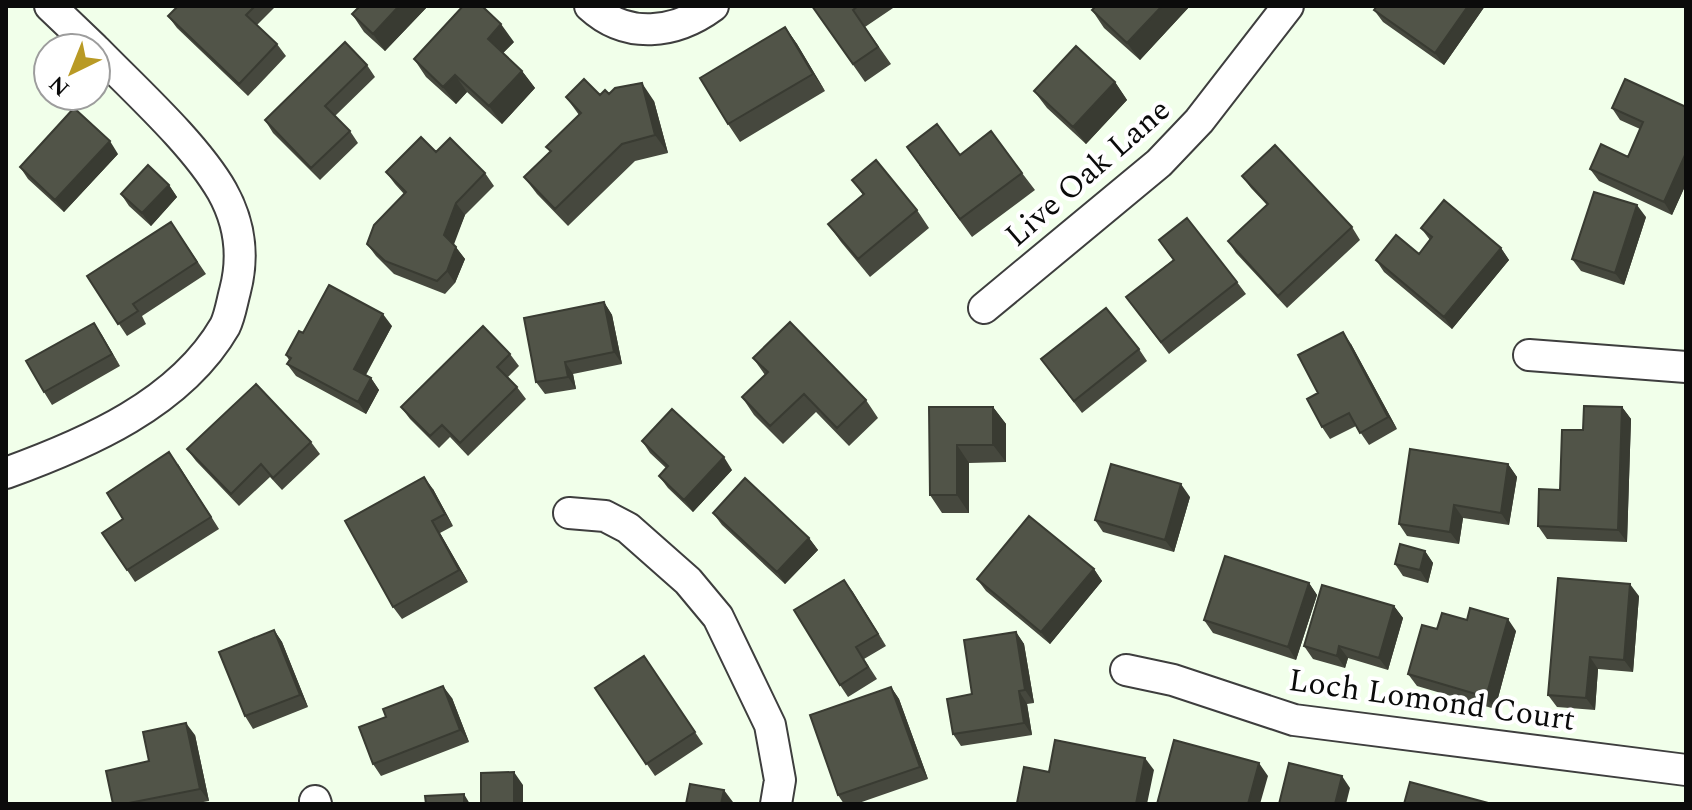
<svg xmlns="http://www.w3.org/2000/svg" width="1692" height="810" font-family="Spectral,serif">
	<style>
		.lines { fill: none; stroke-linecap: round; stroke-linejoin: round }
		.minor-casing { stroke: #3e3e3e; stroke-width: 34 }
		.minor { stroke: #fff; stroke-width: 30 }
		.wall { fill: #46483e }
		.shaded-wall { fill: #393b32 }
		.building { fill: #515448; stroke: #393b32; stroke-width: 2 }
		.labels { text-anchor: middle; stroke-width: 8; stroke-linejoin: round; paint-order: stroke }
		.street-label { font-size: 32px; fill: #0b0b0b; stroke: #fff }
	</style>
	<rect width="100%" height="100%" fill="#f1ffea"/>
	<g class="lines">
		<g class="minor-casing">
			<path id="minor" d="M50 6 94 48
				M590 6C627 40 675 34 713 6
				M984 308 1159 163 1199 121 1288 6
				M1529 355 1686 367
				M6 473C86 444 180 404 225 326 230 316 232 302 235 291 244 257 240 223 222 191 195 144 135 90 96 50
				M569 513 605 516 628 528 688 581 718 617 770 725 780 780 776 804
				M1126 670 1173 680 1294 720 1686 770
				M315 801 316 804"/>
		</g>
		<use href="#minor" class="minor"/>
	</g>
	<path class="wall" d="M178 6H273L274 8 257 25 277 44 286 56 248 96 177 28 168 16Z
		M359 6H428L385 51 364 32 352 14Z
		M812 6H896L865 27 891 64 865 82Z
		M1190 6 1140 60 1104 28 1092 10Z
		M1377 6H1485L1444 65 1383 22 1374 10Z
		M785 27 797 44 825 91 740 142 728 124Z
		M514 42 503 53 522 71 535 88 502 124 467 92 456 104 426 77 414 59Z
		M367 65 375 77 335 116 350 131 358 143 320 180 273 133 265 120Z
		M1115 82 1127 100 1086 144 1047 108 1034 91Z
		M609 94 654 101 668 153 635 161 568 226 537 194 524 177 550 152 546 147 579 115 566 97Z
		M1686 107V184L1672 215 1599 181 1590 169 1628 157 1640 129 1620 120 1612 108Z
		M436 152 485 173 494 186 465 215 453 244 465 259 455 283 445 294 394 274 376 256 367 244 404 194 395 184 386 172Z
		M118 154 64 212 28 179 20 167Z
		M960 155 1022 173 1035 190 972 237 919 165Z
		M1242 176 1352 227 1360 240 1287 308 1236 253 1228 241 1267 205 1251 188Z
		M852 180 917 210 929 228 870 277 841 242 828 224 863 195Z
		M169 185 177 197 151 226 129 206 121 194Z
		M1646 217 1624 285 1581 271 1572 259Z
		M171 222 206 274 142 316 146 324 127 336 87 276Z
		M1421 228 1501 248 1509 260 1452 329 1384 272 1376 260 1419 254 1430 240Z
		M1159 240 1237 282 1246 294 1169 354 1126 297 1173 260Z
		M604 302 612 315 622 364 573 374 576 389 545 394 536 382Z
		M94 323 120 366 52 405 44 392Z
		M392 326 366 375 371 378 379 390 366 414 296 376 287 364 289 360 286 355 303 333Z
		M1351 344 1397 429 1369 445 1356 426 1330 439 1322 427 1318 393Z
		M1139 349 1147 361 1082 413 1041 359Z
		M510 354 519 366 508 377 517 387 526 399 468 456 450 437 439 448 410 419 401 407Z
		M753 358 866 400 878 418 849 446 816 412 783 444 754 415 742 397 765 375Z
		M929 407H993L1006 424V462L969 463V513H942L930 495Z
		M1622 407 1631 419 1627 542 1547 539 1538 526 1560 490 1583 430Z
		M642 441 732 470 693 512 668 488 659 476 666 468 650 453Z
		M311 442 320 454 282 490 270 477 239 506 196 461 187 449Z
		M178 464 219 529 135 582 127 570 123 519Z
		M1508 464 1517 477 1509 525 1463 518 1459 544 1407 536 1399 524Z
		M433 489 453 526 440 533 468 582 402 619 393 607Z
		M1190 497 1174 552 1103 532 1095 520Z
		M713 513 809 538 818 550 785 584 722 525Z
		M1425 551 1433 563 1428 583 1403 576 1395 564Z
		M1094 569 1102 581 1050 644 986 591 977 579Z
		M844 580 886 646 864 659 877 679 848 697 840 685Z
		M1309 583 1317 595 1296 660 1213 633 1204 620Z
		M1639 596 1633 672 1598 669 1595 710 1557 707 1548 695Z
		M1394 606 1403 618 1388 670 1348 658 1345 668 1313 659 1304 646Z
		M1467 620 1516 631 1495 709 1417 686 1408 674 1437 629Z
		M274 630 282 642 308 707 253 729 245 716Z
		M1016 632 1024 644 1034 703 1027 704 1032 735 961 746 953 734 972 694Z
		M644 656 703 744 655 776 595 688Z
		M891 687 899 699 928 779 856 804H844L838 795Z
		M452 698 469 742 381 776 373 764Z
		M195 735 209 801 192 804H113L149 761Z"/>
	<path class="shaded-wall" d="M399 6H428L385 51 373 34Z
		M1162 6H1190L1140 60 1127 43Z
		M1468 6H1485L1444 65 1435 53Z
		M501 24 514 42 500 56 488 39Z
		M785 27 797 44 825 91 813 74Z
		M522 71 535 88 502 124 489 106Z
		M455 75 467 92 456 104 443 87Z
		M1115 82 1127 100 1086 144 1073 127Z
		M642 83 654 101 668 153 655 135Z
		M110 141 118 154 64 212 55 200Z
		M1686 153V184L1672 215 1664 202Z
		M169 185 177 197 151 226 142 213Z
		M456 203 465 215 453 247 444 235Z
		M1637 205 1646 217 1624 285 1615 273Z
		M456 247 465 259 455 283 447 271Z
		M1501 248 1509 260 1452 329 1444 317Z
		M604 302 612 315 622 364 614 352Z
		M383 314 392 326 362 381 354 369Z
		M94 323 102 335 120 366 112 354Z
		M1343 332 1351 344 1397 429 1388 417Z
		M565 362 573 374 576 389 568 377Z
		M371 378 379 390 366 414 358 402Z
		M993 407 1006 424V462L993 445Z
		M1622 407 1631 419 1627 542 1618 530Z
		M957 445 969 463V513L957 495Z
		M724 457 732 470 693 512 684 500Z
		M1508 464 1517 477 1509 525 1501 513Z
		M424 477 433 489 453 526 445 514Z
		M1181 484 1190 497 1174 552 1165 540Z
		M1454 505 1463 518 1459 544 1450 532Z
		M432 521 440 533 468 582 459 570Z
		M809 538 818 550 785 584 777 572Z
		M1425 551 1433 563 1428 583 1420 570Z
		M1094 569 1102 581 1050 644 1041 632Z
		M844 580 853 592 886 646 878 634Z
		M1309 583 1317 595 1296 660 1288 647Z
		M1630 584 1639 596 1633 672 1624 660Z
		M1394 606 1403 618 1388 670 1379 658Z
		M1508 619 1516 631 1495 709 1486 697Z
		M274 630 282 642 308 707 300 695Z
		M1016 632 1024 644 1034 703 1025 690Z
		M1339 646 1348 658 1345 668 1337 656Z
		M1590 657 1598 669 1595 710 1586 698Z
		M443 686 452 698 469 742 460 730Z
		M891 687 899 699 928 779 920 767Z
		M1019 691 1027 704 1032 735 1024 723Z
		M186 723 195 735 209 801 200 789Z
		M1145 758 1154 770 1147 804H1136Z
		M1259 763 1268 776 1260 804H1248Z
		M514 772 523 785V804H514Z
		M1342 776 1350 788 1346 804H1335Z
		M724 790 733 802 732 804H721Z
		M464 794 470 804H464Z"/>
	<path class="building" d="M178 6H255L246 15 277 44 239 84 168 16Z
		M360 6H399L373 34 352 14Z
		M463 6H482L501 24 488 39 522 71 489 106 455 75 443 87 414 59Z
		M812 6H858L853 10 878 47 853 64Z
		M1096 6H1162L1127 43 1092 10Z
		M1377 6H1468L1435 53 1374 10Z
		M785 27 813 74 728 124 700 78Z
		M345 42 367 65 325 106 350 131 311 168 265 120Z
		M1076 46 1115 82 1073 127 1034 91Z
		M584 79 600 95 605 90 609 94 615 88 642 83 655 135 622 144 555 209 524 177 551 151 546 147 581 113 566 97Z
		M1625 79 1686 107V153L1664 202 1590 169 1601 144 1628 157 1643 122 1612 108Z
		M74 108 110 141 55 200 20 167Z
		M937 124 960 155 991 131 1022 173 960 219 907 147Z
		M421 137 436 152 450 138 485 173 456 203 444 235 456 247 447 271 437 281 385 261 367 244 374 225 406 192 386 172Z
		M1275 145 1352 227 1278 296 1228 241 1268 204 1242 176Z
		M876 160 917 210 858 259 828 224 864 194 852 180Z
		M148 165 169 185 142 213 121 194Z
		M1594 192 1637 205 1615 273 1572 259Z
		M1444 200 1501 248 1444 317 1376 260 1396 235 1419 254 1432 237 1421 228Z
		M1187 218 1237 282 1161 342 1126 297 1174 260 1159 240Z
		M171 222 197 262 133 304 138 311 118 324 87 276Z
		M329 285 383 314 354 369 371 378 358 402 287 364 291 358 286 355 299 331 303 333Z
		M604 302 614 352 565 362 568 377 536 382 524 318Z
		M1106 308 1139 349 1074 401 1041 359Z
		M790 322 866 400 837 428 804 394 770 426 742 397 768 372 753 358Z
		M94 323 112 354 44 392 26 361Z
		M483 326 510 354 497 367 517 387 460 443 442 425 430 436 401 407Z
		M1343 332 1388 417 1360 433 1349 413 1322 427 1307 399 1318 393 1298 355Z
		M256 384 311 442 273 478 261 464 231 494 187 449Z
		M1584 406 1622 407 1618 530 1538 526 1539 489 1560 490 1562 430H1583Z
		M929 407H993V445H957V495H930Z
		M672 409 724 457 684 500 659 476 668 466 642 441Z
		M1410 449 1508 464 1501 513 1454 505 1450 532 1399 524Z
		M169 452 211 517 127 570 102 533 123 519 107 493Z
		M1111 464 1181 484 1165 540 1095 520Z
		M424 477 445 514 432 521 459 570 393 607 345 521Z
		M745 478 809 538 777 572 713 513Z
		M1029 516 1094 569 1041 632 977 579Z
		M1400 544 1425 551 1420 570 1395 564Z
		M1225 556 1309 583 1288 647 1204 620Z
		M1558 578 1630 584 1624 660 1590 657 1586 698 1548 695Z
		M844 580 878 634 856 647 868 667 840 685 794 610Z
		M1322 585 1394 606 1379 658 1339 646 1337 656 1304 646Z
		M1470 608 1508 619 1486 697 1408 674 1422 625 1437 629 1442 613 1467 620Z
		M274 630 300 695 245 716 219 652Z
		M1016 632 1025 690 1019 691 1024 723 953 734 947 699 972 694 964 640Z
		M644 656 695 732 646 764 595 688Z
		M443 686 460 730 373 764 359 727 386 717 383 709Z
		M891 687 920 767 838 795 810 715Z
		M186 723 200 789 124 804H113L106 771 149 761 143 732Z
		M1055 740 1145 758 1136 804 1017 803 1024 767 1049 772Z
		M1174 740 1259 763 1248 804H1157Z
		M1289 763 1342 776 1335 804H1279Z
		M514 772V804H481V773Z
		M1410 782 1492 804H1404Z
		M690 784 724 790 721 804H686Z
		M464 794V804H426L425 796Z"/>
	<g class="labels">
		<g class="street-label">
			<text transform="translate(1087 172) rotate(-41)" y="11">Live Oak Lane</text>
			<text transform="translate(1432 699) rotate(8)" y="11">Loch Lomond Court</text>
		</g>
	</g>
	<rect width="1692" height="810" fill="none" stroke="#0b0b0b" stroke-width="16"/>
	<g transform="translate(72 72) rotate(223)"><circle r="38" fill="#ffffff" stroke="#9d9d9d" stroke-width="2"/>
	<path d="M0-6L14 30L0 20L-14 30Z" fill="#b99a25"/>
	<text y="-12" font-size="22" font-weight="bold" text-anchor="middle" fill="#0b0b0b">N</text>
	</g>
</svg>
